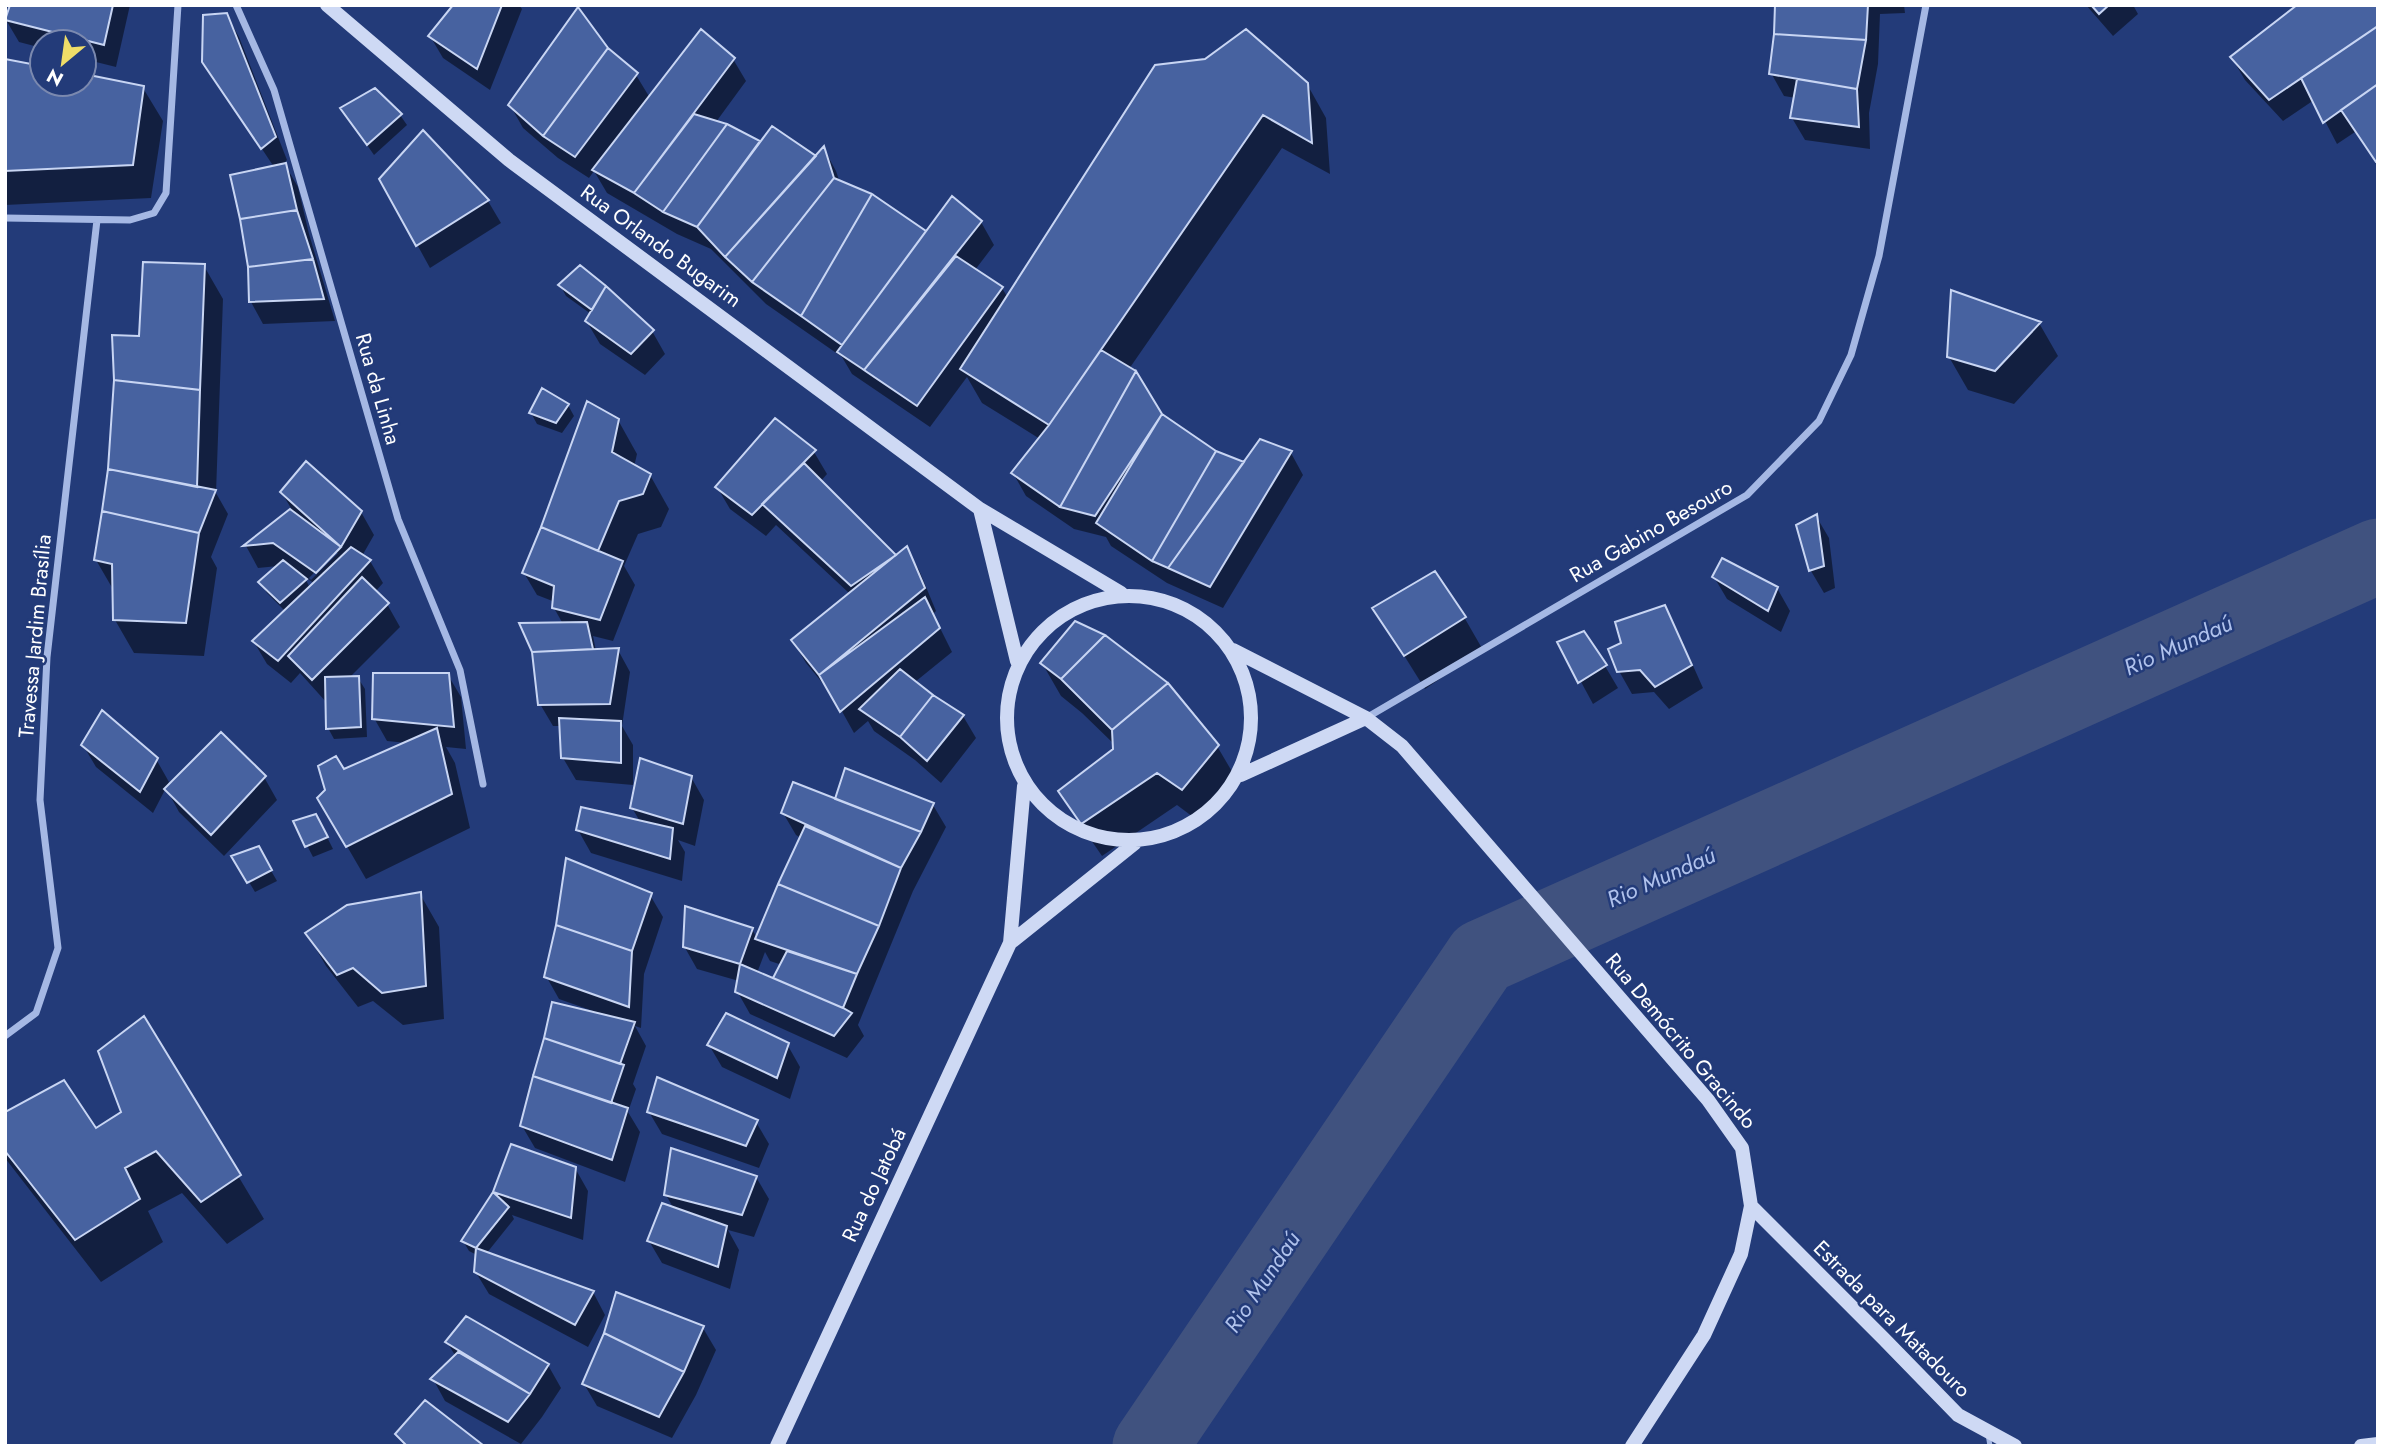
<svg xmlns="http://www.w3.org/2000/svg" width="2383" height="1451" font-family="Jost,sans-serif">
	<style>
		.shadow { fill: #0007; fill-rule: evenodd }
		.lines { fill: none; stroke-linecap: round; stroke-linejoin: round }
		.river { stroke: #40527f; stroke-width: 75 }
		.building { fill: #4762a0; stroke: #c8d5f3; stroke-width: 2 }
		.lane { stroke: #a5b8e4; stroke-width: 5 }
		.street { stroke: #a5b8e4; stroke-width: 7 }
		.secondary { stroke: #ced9f4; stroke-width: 14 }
		.labels { text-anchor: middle; stroke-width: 5; stroke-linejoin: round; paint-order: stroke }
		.street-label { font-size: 21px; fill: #fff; stroke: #233b79 }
		.water-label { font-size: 23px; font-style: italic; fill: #b0c2ec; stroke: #233b79 }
	</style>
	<rect width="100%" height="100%" fill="#233b79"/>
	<path class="shadow" d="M12 5H130L116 67 84 59V42H42V48L19 42 6 20Z
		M456 5H519L522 9 490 90 443 58 430 36Z
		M1777 5H1904L1905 13 1880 14 1878 64 1869 113 1870 149 1805 140 1792 118 1796 98 1784 96 1771 73Z
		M2086 5H2133L2138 14 2113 36Z
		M2292 5H2378V165L2355 132 2337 144 2314 100 2283 121 2245 80 2232 58 2295 9Z
		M226 14 239 37 287 160 284 163 298 187 309 234 335 321 263 324 251 302 274 167 204 62Z
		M607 50 636 75 650 98 733 59 746 81 716 122 761 144 816 158 824 149 836 171 840 183 871 196 927 233 981 222 994 245 975 270 1002 288 1008 298 1156 67 1307 84 1326 118 1330 174 1282 148 1129 369 1161 415 1215 453 1244 464 1291 453 1303 475 1223 608 1167 583 1111 546 1106 537 1074 529 1026 496 1013 473 1040 439 982 403 967 377 930 427 852 374 842 357 766 304 711 249 677 234 607 193 594 171 589 178 558 158 523 128 510 105Z
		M5 61 42 68V84H84V76L143 88 163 121 151 198 5 205Z
		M400 115 407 125 374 155 349 119Z
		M423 133 488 201 501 223 430 268 381 179Z
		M204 266 223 299 216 493 228 514 211 557 217 568 204 656 134 653 115 620 114 591 96 560 140 337Z
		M560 285 652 331 665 354 645 375 600 344 587 322 591 314 566 296Z
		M2039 323 2058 356 2014 404 1968 390 1949 357Z
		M568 405 574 416 562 433 537 424 531 413Z
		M618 420 637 454 634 467 650 475 669 509 661 527 638 534 624 566 635 585 613 641 593 636 596 651 618 650 630 672 622 726 633 745V785L576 780 563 758 561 726H553L540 704 534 652 563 624 554 608 555 602 537 595 524 573Z
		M775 421 814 452 827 474 820 482 896 557 907 549 919 570 936 611 933 614 952 652 915 682 963 716 976 738 941 783 915 760 874 731 868 721 854 733 834 697 806 663 793 641 850 594 776 525 766 536 730 509 717 487Z
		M282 493 361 512 374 535 362 556 370 561 383 583 375 592 387 604 400 627 349 678H358L365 689 367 737 334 739 328 728 327 703 300 673 291 683 267 664 254 642 286 612 267 593 261 583 278 566 258 568 246 546 292 510ZM333 553H338L311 580 309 578ZM304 576 315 584 310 588Z
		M1816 516 1829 538 1835 588 1824 593 1811 571 1798 526Z
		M1714 577 1777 588 1790 611 1781 632 1727 599Z
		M1664 608 1677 630 1703 688 1669 709 1654 692 1632 694 1619 671 1623 643Z
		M1375 609 1464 617 1483 650 1425 689Z
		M1560 643 1605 666 1618 688 1593 704Z
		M1042 663 1217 746 1237 780 1201 823 1177 805 1102 856 1080 824 1060 791 1114 750V744L1082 713 1061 696Z
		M448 675 461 697 466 749 446 747 455 763 470 828 366 879 319 798 343 771 407 743 387 741 374 718Z
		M83 745 156 759 169 782 153 813 96 767Z
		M264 777 277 800 224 856 179 812 167 790Z
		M691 777 704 800 695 846 678 840 685 852 682 881 591 853 578 830 641 823 632 808Z
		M836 801 933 805 946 827 913 891 858 1025 864 1036 847 1058 750 1014 737 991 739 981 697 969 684 946 752 929 757 938 801 838 796 835 783 813ZM765 952 770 961 782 965 773 980 757 973Z
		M295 822 322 827 333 849 313 857Z
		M5 824 7 864H5Z
		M258 848 277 881 255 892 234 857Z
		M420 894 439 927 444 1019 403 1025 373 1001 358 1007 326 966 307 933Z
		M650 895 663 917 644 974 641 1028 635 1026 646 1046 633 1084 636 1089 628 1112 640 1132 625 1182 535 1148 522 1126 593 1011 559 999 546 976Z
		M144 1019 264 1219 227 1244 182 1193 148 1211 163 1242 101 1282 5 1158V1114L96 1130 123 1112Z
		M787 1044 800 1067 790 1099 722 1067 709 1045Z
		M649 1112 756 1122 769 1144 759 1168 662 1134Z
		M575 1168 588 1191 583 1240 512 1215 514 1219 486 1254 593 1292 605 1315 588 1347 489 1294 475 1271 477 1255 469 1251 463 1241 495 1192Z
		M756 1177 769 1199 754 1237 728 1230 739 1250 730 1289 662 1263 649 1241 674 1209 666 1195Z
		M703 1328 716 1350 696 1395 672 1438 597 1406 584 1384Z
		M447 1342 548 1365 561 1388 542 1417 521 1444 445 1401 433 1379 456 1357Z"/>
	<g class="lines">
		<path class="river" d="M1150 1446 1482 957 2378 556"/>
	</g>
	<path class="building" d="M10 5H113L104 45 5 20Z
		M453 5H502L477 69 428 36Z
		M1775 5H1868L1866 40 1774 34Z
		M2091 5H2109L2099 14Z
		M2297 5H2378V26L2269 100 2230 57Z
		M578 7 608 48 543 136 508 105Z
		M227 13 276 137 261 149 202 62 203 15Z
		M2378 26V84L2323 123 2301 78Z
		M701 29 735 58 634 193 592 170Z
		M1246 29 1308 83 1312 143 1263 115 1049 425 960 369 1155 65 1205 59Z
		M1774 34 1866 40 1857 89 1769 74Z
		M608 48 638 73 575 157 543 136Z
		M5 59 42 66V84H84V74L144 86 133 165 5 171Z
		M1797 79 1857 89 1859 127 1790 118Z
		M2378 84V162H2376L2341 110Z
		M375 88 402 114 367 145 340 108Z
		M694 114 727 124 663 212 634 193Z
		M727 124 760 141 697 227 663 212Z
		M772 126 816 156 725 257 697 227Z
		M423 130 489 200 416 246 379 179Z
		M824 146 834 178 752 282 725 257Z
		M286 163 297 210 240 219 230 175Z
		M834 178 872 194 801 316 752 282Z
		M872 194 926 231 842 345 801 316Z
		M952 196 982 221 864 370 837 352Z
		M297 210 313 259 248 267 240 219Z
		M956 256 1003 287 917 406 864 370Z
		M313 259 324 299 249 302 248 267Z
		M143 262 205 264 200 390 114 380 112 335 139 336Z
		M580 265 606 286 592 310 558 285Z
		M606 286 654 330 631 354 585 321Z
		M1951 290 2041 322 1995 371 1947 357Z
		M1101 350 1136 371 1060 507 1011 473 1049 425Z
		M1136 371 1162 414 1095 516 1060 507Z
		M114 380 200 390 197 487 108 469Z
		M542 388 569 404 556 423 529 413Z
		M587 401 619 419 612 452 651 474 643 494 619 501 598 551 541 527Z
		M1162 414 1216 451 1152 561 1096 523Z
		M775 418 816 450 752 515 715 487Z
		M1260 439 1292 451 1210 587 1168 568Z
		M1216 451 1244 462 1168 568 1152 561Z
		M306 461 362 511 341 547 280 492Z
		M804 463 896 555 851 586 762 504Z
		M108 469 216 490 199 533 102 511Z
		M290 509 341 547 316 573 273 543 243 546Z
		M102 511 199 533 186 623 113 620 112 564 94 560Z
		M1817 514 1824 566 1809 571 1796 525Z
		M541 527 623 561 600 620 552 608 554 586 522 573Z
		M907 546 925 588 819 675 791 640Z
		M351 547 371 560 278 661 252 641Z
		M1722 558 1778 587 1768 611 1712 577Z
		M283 560 307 579 280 603 258 582Z
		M1435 571 1466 617 1404 656 1372 608Z
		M362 577 389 603 312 680 288 656Z
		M925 597 940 628 840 712 819 675Z
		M1665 605 1692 665 1655 687 1640 670 1617 672 1608 649 1621 643 1615 622Z
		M1075 621 1105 635 1061 679 1040 663Z
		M587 622 593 649 532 652 519 623Z
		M1584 631 1607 665 1578 683 1557 642Z
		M1105 635 1168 683 1112 730 1061 679Z
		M619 648 610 704 538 705 532 652Z
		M900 669 933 695 900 737 859 709Z
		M373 673H449L454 727 372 719Z
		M359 676 361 727 326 729 325 677Z
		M1168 683 1219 745 1182 790 1157 773 1081 824 1058 791 1113 749 1112 730Z
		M933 695 964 715 927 761 900 737Z
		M102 710 158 758 140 792 81 745Z
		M559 718 621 721V763L561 758Z
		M437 728 452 794 346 847 317 798 325 790 318 766 336 756 344 769Z
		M221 732 266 776 211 835 164 789Z
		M640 758 692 776 683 824 630 808Z
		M845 768 934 803 921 832 835 799Z
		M793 782 921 832 901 868 781 813Z
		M581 807 673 828 670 859 576 830Z
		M316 814 328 837 305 847 293 821Z
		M805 826 901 868 879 926 778 884Z
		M259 846 272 870 247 883 231 856Z
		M566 858 652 893 632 951 556 925Z
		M778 884 879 926 857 974 755 939Z
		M421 892 426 986 382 993 353 968 337 975 305 933 347 905Z
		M685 906 753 928 740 964 683 947Z
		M556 925 632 951 629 1007 544 977Z
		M787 951 857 974 843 1008 773 978Z
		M740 964 843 1008 852 1013 834 1036 735 992Z
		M552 1002 635 1022 620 1064 544 1038Z
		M726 1013 789 1043 777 1078 707 1045Z
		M144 1016 241 1175 201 1202 156 1151 125 1168 140 1199 75 1240 5 1151V1112L64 1080 96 1128 121 1112 98 1051Z
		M544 1038 624 1065 611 1103 533 1076Z
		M533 1076 628 1108 612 1160 520 1126Z
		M657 1077 758 1120 746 1146 647 1112Z
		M511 1144 576 1167 571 1218 493 1192Z
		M671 1148 757 1176 742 1215 664 1195Z
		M493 1192 509 1207 476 1248 461 1241Z
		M662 1203 727 1226 718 1267 647 1241Z
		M476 1248 594 1291 575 1325 474 1272Z
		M616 1292 704 1326 684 1372 604 1333Z
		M466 1316 549 1364 530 1394 445 1342Z
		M604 1333 684 1372 659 1417 582 1384Z
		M458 1352 530 1394 508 1422 430 1379Z
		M425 1400 483 1445 482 1446H407L395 1434Z"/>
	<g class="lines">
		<path class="lane" d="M1988 1434 1990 1446"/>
		<path class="street" d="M236 5 274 90 398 519 460 670 483 784
			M5 218 130 220 154 213 166 193 178 5
			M1366 718 1747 495 1819 421 1851 355 1879 256 1926 5
			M5 1036 36 1013 58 948 40 800 47 657 97 220"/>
		<path class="secondary" d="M327 5 509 160 980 509 1121 593
			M980 509 1017 661
			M1007 718a122 122 0 1 1 244 0a122 122 0 1 1-244 0Z
			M1233 650 1366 718 1402 746 1708 1100 1742 1148 1751 1206 1741 1254 1704 1335 1632 1446
			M1241 775 1366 718
			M1010 943 1135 843
			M1751 1206 1884 1339 1958 1415 2015 1446
			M777 1446 1010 943 1024 786
			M2361 1446 2378 1444"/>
	</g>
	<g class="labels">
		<g class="street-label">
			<text transform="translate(661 246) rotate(36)" y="7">Rua Orlando Bugarim</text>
			<text transform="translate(378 389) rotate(74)" y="7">Rua da Linha</text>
			<text transform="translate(1651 531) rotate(-30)" y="7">Rua Gabino Besouro</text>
			<text transform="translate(35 636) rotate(-85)" y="7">Travessa Jardim Brasília</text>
			<text transform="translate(1681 1041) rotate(50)" y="7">Rua Demócrito Gracindo</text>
			<text transform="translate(874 1185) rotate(-65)" y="7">Rua do Jatobá</text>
			<text transform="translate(1892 1319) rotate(45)" y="7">Estrada para Matadouro</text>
		</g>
		<g class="water-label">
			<text transform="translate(2178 645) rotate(-24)" y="8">Rio Mundaú</text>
			<text transform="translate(1661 877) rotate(-24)" y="8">Rio Mundaú</text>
			<text transform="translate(1262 1282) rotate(-56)" y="8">Rio Mundaú</text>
		</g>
	</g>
	<rect width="2383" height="1451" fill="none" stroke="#ffffff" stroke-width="14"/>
	<g transform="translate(63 63) rotate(209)"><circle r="33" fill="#233b79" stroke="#7b89af" stroke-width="2"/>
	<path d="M0-5L12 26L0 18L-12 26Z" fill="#efdd68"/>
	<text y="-10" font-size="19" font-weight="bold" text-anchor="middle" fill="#ffffff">N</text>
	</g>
</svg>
